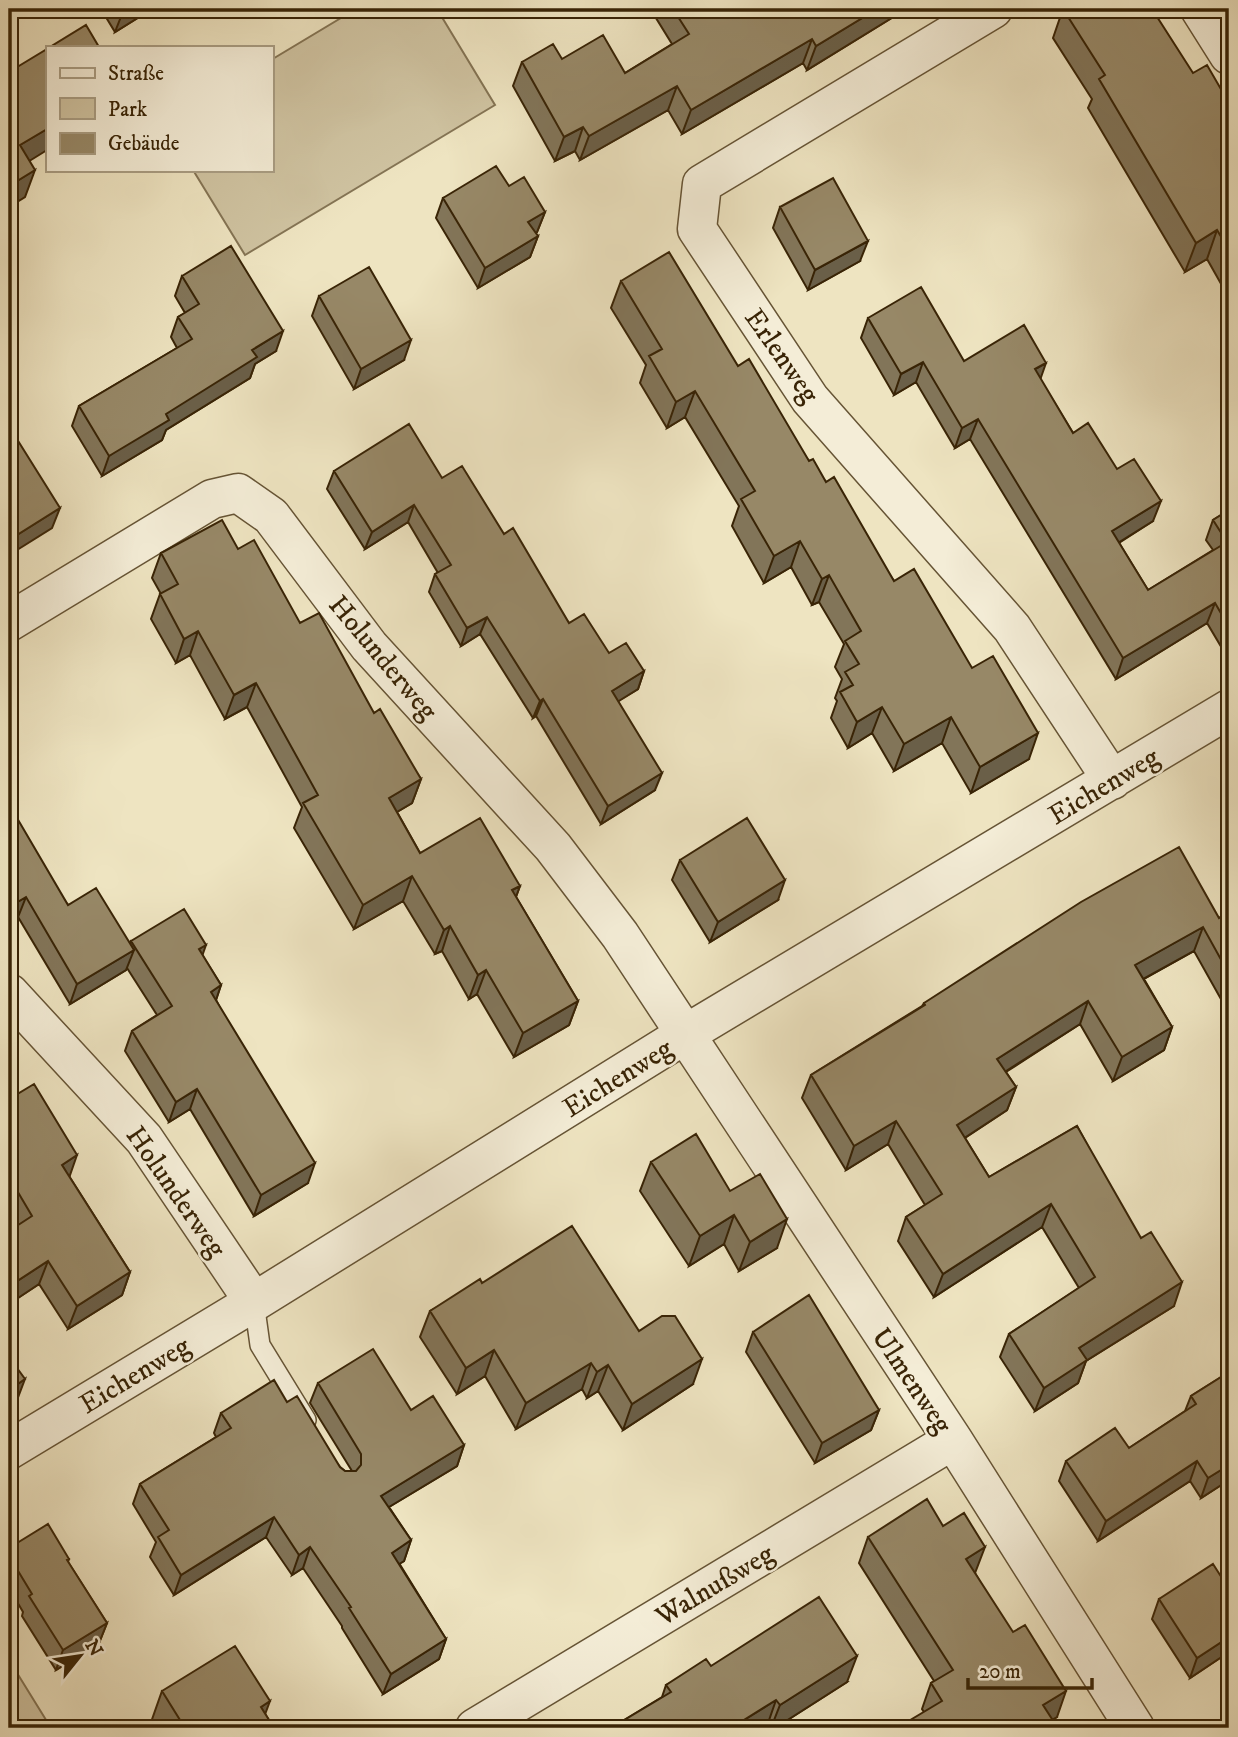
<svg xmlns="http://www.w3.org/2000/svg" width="1238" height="1737" font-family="'IM FELL DW Pica',serif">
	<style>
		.green { fill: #cfc3a1; stroke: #847454; stroke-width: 2 }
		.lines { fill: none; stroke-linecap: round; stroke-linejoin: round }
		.lane-casing { stroke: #665435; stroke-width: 22 }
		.street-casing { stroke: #665435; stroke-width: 41 }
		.lane { stroke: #f4edd7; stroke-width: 19 }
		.street { stroke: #f4edd7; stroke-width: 38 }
		.wall { fill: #827559; stroke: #392406; stroke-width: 2 }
		.shaded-wall { fill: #6a5f48; stroke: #392406; stroke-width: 2 }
		.building { fill: #978867; stroke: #392406; stroke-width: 2 }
		.labels { text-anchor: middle; stroke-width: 5; stroke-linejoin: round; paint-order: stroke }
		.street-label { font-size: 28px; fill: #392406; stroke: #f4edd7 }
	</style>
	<rect width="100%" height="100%" fill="#eee4c1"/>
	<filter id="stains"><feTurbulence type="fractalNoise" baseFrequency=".00286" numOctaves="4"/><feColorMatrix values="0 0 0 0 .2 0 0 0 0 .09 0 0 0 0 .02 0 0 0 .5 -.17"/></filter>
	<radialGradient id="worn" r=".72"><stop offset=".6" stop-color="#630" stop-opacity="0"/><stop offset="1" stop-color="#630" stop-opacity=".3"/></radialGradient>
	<path class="green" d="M356 9H437L495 105 245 255 193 170H271V60Z
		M9 1660 51 1728H9Z"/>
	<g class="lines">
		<g class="lane-casing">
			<path id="lane" d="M254 1302 260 1345 306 1420"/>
		</g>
		<g class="street-casing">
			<path id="street" d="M993 9 702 184 697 229 810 399 1012 628 1112 780
				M1200 9 1229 55
				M9 622 212 499 238 493 271 516 369 646 553 847 620 935 953 1440 1135 1728
				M9 993 144 1139 254 1302
				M9 1450 254 1302 684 1035 1229 709
				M475 1728 953 1440"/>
		</g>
		<use href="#lane" class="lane"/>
		<use href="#street" class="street"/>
	</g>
	<path class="wall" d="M101 9H152L115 32Z
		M659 9H762L763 11 768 9H916L906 15 903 11 807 70 803 63 682 134 668 110 580 160 575 151 555 161 513 86 522 62 562 59 625 73 672 44 656 18Z
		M1063 9 1193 73 1229 103V298L1207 259 1185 272 1088 108 1092 99 1053 38Z
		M509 186 545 212 537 232 535 233 538 236 530 257 478 288 436 218 443 198Z
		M780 207 860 261 808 290 773 228Z
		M182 276 276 351 255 364 250 378 166 430 162 440 102 476 72 426 79 406 177 348 171 337 178 317 185 313 175 296Z
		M621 281 738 366 809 461 826 482 894 581 972 668 1029 759 971 793 942 743 894 771 872 733 848 748 831 718 837 701 835 698 842 679 835 667 844 644 819 602 812 605 791 567 764 583 732 526 739 506 685 417 667 428 640 383 646 365 611 308Z
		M319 296 404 360 354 389 312 316Z
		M868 318 964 361 1040 379 1073 433 1117 469 1153 521 1119 543 1148 590 1213 550 1206 540 1213 520 1229 510V660L1207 623 1116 679 970 439 955 448 916 382 894 395 861 338Z
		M334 471 442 478 504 534 569 623 609 653 644 671 638 689 618 701 655 790 601 824 536 716 533 718 480 634 461 646 429 592 435 574 438 573 408 522 365 549 327 489Z
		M238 549 374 713 421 779 412 803 397 812 420 853 520 886 516 897 578 1001 569 1025 514 1057 477 994 469 999 442 951 435 954 403 901 354 929 294 828 302 807 247 707 225 719 190 655 176 663 151 619 160 594H161L152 578 161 553Z
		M9 823 68 905 130 944 131 941 202 955 221 985 216 1000 308 1183 254 1216 190 1109 169 1122 125 1051 132 1031 157 1015 127 968 126 970 70 1004 18 917 9 923Z
		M680 860 778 900 710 942 672 880Z
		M1229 912V1006L1226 1008 1194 951 1144 979 1172 1027 1164 1050 1113 1081 1080 1024 1006 1072 1016 1087 1007 1110 965 1138 989 1177 1077 1126 1174 1306 1086 1361 1078 1383 1035 1411 1000 1357 1009 1334 1079 1288 1042 1227 934 1297 898 1241 906 1217 925 1205 888 1144 846 1170 802 1098 811 1075 922 1006 924 1003 1219 918Z
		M9 1087 69 1176 130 1272 122 1295 68 1329 39 1284 9 1304V1231L16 1226 9 1213Z
		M651 1162 730 1191 777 1248 739 1271 724 1244 689 1266 640 1191Z
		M482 1283 639 1331 693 1384 623 1430 598 1391 587 1398 582 1389 516 1429 485 1376 457 1394 420 1337 430 1311Z
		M753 1332 879 1410 871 1430 815 1463 746 1352Z
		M1229 1372V1480L1201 1498 1190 1481 1098 1541 1059 1481 1066 1461 1129 1448 1185 1411 1191 1396Z
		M318 1383 411 1410 464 1445 457 1466 389 1507 411 1540 404 1561 399 1563 446 1639 439 1659 383 1694 342 1628V1626L303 1568 292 1575 266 1537 174 1595 150 1557 156 1542 133 1504 140 1484 216 1437 214 1433 221 1413 287 1402 340 1467 345 1471H352L310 1403Z
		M868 1537 975 1573 1057 1717 1052 1720 924 1712 922 1709 931 1683 934 1681 859 1563Z
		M9 1548 69 1559 68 1562 107 1623 99 1643 56 1670 22 1616 23 1612 9 1588Z
		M1229 1589V1652L1190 1678 1152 1619 1159 1599Z
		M711 1666 847 1682 775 1728H768L767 1726 763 1728H611L662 1697 666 1685Z
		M162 1691 265 1714 274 1728H149Z"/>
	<path class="shaded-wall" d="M124 9H152L115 32Z
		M877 9H904L903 11 807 70 816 46Z
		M908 9H916L906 15Z
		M812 39 803 63 682 134 691 110Z
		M677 86 668 110 580 160 589 136Z
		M583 127 575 151 555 161 564 137Z
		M47 129V150L10 173 20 145Z
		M35 170 25 197 9 207V186Z
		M545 212 537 232 521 242 528 222Z
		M1217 230 1207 259 1185 272 1196 243Z
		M538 236 530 257 478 288 485 268Z
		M868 241 860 261 808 290 815 270Z
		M283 331 276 351 255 364 250 378 166 430 162 440 102 476 109 456 252 350Z
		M411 340 404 360 354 389 361 369Z
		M923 362 916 382 894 395 901 374Z
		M1046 363 1039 383 1035 369Z
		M695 391 685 417 667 428 676 402Z
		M978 419 970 439 955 448 962 428Z
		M1161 501 1153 521 1105 551 1112 531Z
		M414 505 408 522 365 549 372 532Z
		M60 508 52 528 9 555V540Z
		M800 541 791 567 764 583 774 556Z
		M829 575 819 602 812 605 822 579Z
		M1215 603 1207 623 1116 679 1123 658Z
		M487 617 480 634 461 646 467 628Z
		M198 631 190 655 176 663 184 639Z
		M644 671 638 689 606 709 612 691Z
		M256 683 247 707 225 719 234 695Z
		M543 699 536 716 533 718 540 701Z
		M882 707 872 733 848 748 857 722Z
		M951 717 942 743 894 771 904 744Z
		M1038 733 1029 759 971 793 980 767Z
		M662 773 655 790 601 824 608 806Z
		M421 779 412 803 380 822 389 798Z
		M412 876 403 901 354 929 363 905Z
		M785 880 778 900 710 942 718 922Z
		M520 886 511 910 512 890Z
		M26 897 18 917 9 923V907Z
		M450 926 442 951 435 954 444 930Z
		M1203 927 1194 951 1127 988 1135 965Z
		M206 945 199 965V949Z
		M134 950 126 970 70 1004 77 984Z
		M486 970 477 994 469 999 478 975Z
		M221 985 214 1006 211 992Z
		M578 1001 569 1025 514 1057 523 1033Z
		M1088 1001 1080 1024 989 1082 997 1059Z
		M1172 1027 1164 1050 1113 1081 1122 1057Z
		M1016 1087 1007 1110 949 1148 957 1125Z
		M197 1089 190 1109 169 1122 176 1102Z
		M896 1121 888 1144 846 1170 854 1146Z
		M77 1155 69 1178 62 1165Z
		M315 1163 308 1183 254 1216 261 1195Z
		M1051 1204 1042 1227 934 1297 943 1274Z
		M734 1215 724 1244 689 1266 700 1236Z
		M787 1219 777 1248 739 1271 750 1242Z
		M48 1261 39 1284 9 1304V1290L11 1285Z
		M130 1272 122 1295 68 1329 77 1306Z
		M1182 1282 1174 1306 1086 1361 1078 1383 1035 1411 1044 1388 1079 1348Z
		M494 1350 485 1376 457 1394 466 1368Z
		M702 1359 693 1384 623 1430 632 1404Z
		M591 1363 582 1389 516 1429 526 1403Z
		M608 1365 598 1391 587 1398 597 1372Z
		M25 1379 17 1400 9 1406V1390Z
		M879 1410 871 1430 815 1463 822 1443Z
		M464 1445 457 1466 374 1516 381 1496Z
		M1197 1461 1190 1481 1098 1541 1106 1521Z
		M1229 1465V1480L1201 1498 1208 1478Z
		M274 1517 266 1537 174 1595 181 1575Z
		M411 1540 404 1561 385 1573 392 1553Z
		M310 1547 303 1568 292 1575 299 1555Z
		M985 1547 975 1573 956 1585 966 1559Z
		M107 1623 99 1643 56 1670 63 1650Z
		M1229 1637V1652L1190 1678 1197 1658Z
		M446 1639 439 1659 383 1694 391 1674Z
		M857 1656 847 1682 775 1728H771L780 1705Z
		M1066 1691 1057 1717 1052 1720 1049 1728H1034L1043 1705Z
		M776 1700 767 1726 763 1728H731Z
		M270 1701 260 1728 261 1707Z"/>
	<path class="building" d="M673 9H762L763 11 768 9H877L816 46 812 39 691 110 677 86 589 136 583 127 564 137 522 62 553 44 562 59 603 35 625 73 689 34Z
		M1063 9H1152L1193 73 1207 65 1229 103V250L1217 230 1196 243 1099 79 1105 75Z
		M86 25 99 47H50Z
		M47 49V129L20 145 35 170 9 186V72Z
		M496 166 509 186 524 177 545 212 528 222 538 236 485 268 443 198Z
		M833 178 868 241 815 270 780 207Z
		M231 246 283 331 252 350 257 357 166 414 169 420 109 456 79 406 192 339 178 317 199 304 182 276Z
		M669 252 738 366 749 359 809 461 813 459 826 482 834 477 894 581 914 569 972 668 993 656 1038 733 980 767 951 717 904 744 882 707 857 722 840 692 853 685 845 672 859 664 845 641 861 631 829 575 822 579 800 541 774 556 741 499 755 491 695 391 676 402 649 356 662 349 621 281Z
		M369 267 411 340 361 369 319 296Z
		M921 287 964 361 1024 325 1046 363 1035 369 1073 433 1088 423 1117 469 1134 459 1161 501 1112 531 1148 590 1227 542 1213 520 1229 510V627L1215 603 1123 658 978 419 962 428 923 362 901 374 868 318Z
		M409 424 442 478 462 466 504 534 513 528 569 623 584 614 609 653 626 643 644 671 612 691 662 773 608 806 543 699 540 701 487 617 467 628 435 574 451 565 414 505 372 532 334 471Z
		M10 428 60 508 9 540V429Z
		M222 520 238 549 254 540 300 623 319 613 374 713 380 709 421 779 389 798 420 853 480 818 520 886 512 890 578 1001 523 1033 486 970 478 975 450 926 444 930 412 876 363 905 303 803 318 795 256 683 234 695 198 631 184 639 160 594 178 584 161 553Z
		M17 818 68 905 96 888 134 950 77 984 26 897 9 907V823Z
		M747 818 785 880 718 922 680 860Z
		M1179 847 1219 918 1229 912V974L1203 927 1135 965 1172 1027 1122 1057 1088 1001 997 1059 1016 1087 957 1125 989 1177 1077 1126 1141 1238 1151 1232 1182 1282 1079 1348 1087 1360 1044 1388 1009 1334 1095 1277 1051 1204 943 1274 906 1217 942 1194 896 1121 854 1146 811 1075 925 1005 924 1003 1081 902Z
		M184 909 206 945 199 949 221 985 211 992 315 1163 261 1195 197 1089 176 1102 132 1031 172 1006 131 941Z
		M34 1084 77 1155 62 1165 130 1272 77 1306 48 1261 11 1285 9 1282V1231L32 1216 9 1177V1087L14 1096Z
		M696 1134 730 1191 760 1174 787 1219 750 1242 734 1215 700 1236 651 1162Z
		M572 1226 639 1331 662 1316H675L702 1359 632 1404 608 1365 597 1372 591 1363 526 1403 494 1350 466 1368 430 1311 480 1279 482 1283Z
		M809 1295 879 1410 822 1443 753 1332Z
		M373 1349 411 1410 433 1396 464 1445 381 1496 411 1540 392 1553 446 1639 391 1674 349 1608 351 1607 310 1547 299 1555 274 1517 181 1575 158 1537 169 1530 140 1484 231 1428 221 1413 274 1380 287 1402 297 1396 340 1467 345 1471H356L361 1465V1454L318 1383Z
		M9 1357 25 1379 9 1390Z
		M1229 1372V1465L1208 1478 1197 1461 1106 1521 1066 1461 1115 1428 1129 1448 1196 1404 1191 1396Z
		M927 1499 943 1526 964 1513 985 1547 966 1559 1013 1632 1025 1625 1066 1691 1043 1705 1052 1719 1038 1728H897L942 1701 931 1683 953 1670 868 1537Z
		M48 1524 69 1559 67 1560 107 1623 63 1650 29 1596 32 1594 9 1556V1548Z
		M1213 1564 1229 1589V1637L1197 1658 1159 1599Z
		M819 1597 857 1656 780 1705 776 1700 731 1728H611L671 1692 666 1685 706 1659 711 1666Z
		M235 1646 270 1701 261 1707 274 1728H185L162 1691Z"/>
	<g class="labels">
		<g class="street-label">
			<text transform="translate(783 355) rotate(55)" y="10">Erlenweg</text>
			<text transform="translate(384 657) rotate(50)" y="10">Holunderweg</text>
			<text transform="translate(1103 785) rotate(-31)" y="10">Eichenweg</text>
			<text transform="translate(617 1077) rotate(-32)" y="10">Eichenweg</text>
			<text transform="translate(177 1191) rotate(55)" y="10">Holunderweg</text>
			<text transform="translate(134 1374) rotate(-31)" y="10">Eichenweg</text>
			<text transform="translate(913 1380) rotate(56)" y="10">Ulmenweg</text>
			<text transform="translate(714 1584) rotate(-31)" y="10">Walnußweg</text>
		</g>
	</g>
	<rect width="1238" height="1737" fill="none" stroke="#eee4c1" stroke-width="35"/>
	<rect x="10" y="10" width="1217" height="1716" fill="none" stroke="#392406" stroke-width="3.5"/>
	<rect x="18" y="18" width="1203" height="1702" fill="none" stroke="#392406" stroke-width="2"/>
	<rect x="46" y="46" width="228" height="126" fill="#f4edd7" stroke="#a99d83" stroke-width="2"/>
	<rect x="60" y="68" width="35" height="10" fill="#f4edd7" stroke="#a99d83" stroke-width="2"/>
	<text x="108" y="80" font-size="21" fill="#392406">Straße</text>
	<rect x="60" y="98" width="35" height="21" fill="#cfc3a1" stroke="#a99d83" stroke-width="2"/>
	<text x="108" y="116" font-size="21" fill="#392406">Park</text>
	<rect x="60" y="133" width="35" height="21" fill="#978867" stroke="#a99d83" stroke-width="2"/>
	<text x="108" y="150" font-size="21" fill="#392406">Gebäude</text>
	<g transform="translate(80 1656) rotate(60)" stroke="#f4edd7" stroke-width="5" paint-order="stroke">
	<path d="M0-5L12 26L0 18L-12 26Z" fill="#392406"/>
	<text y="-10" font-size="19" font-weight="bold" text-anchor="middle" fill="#392406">N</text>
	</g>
	<path d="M968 1678v10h124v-10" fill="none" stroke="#392406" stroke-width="3.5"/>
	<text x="979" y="1678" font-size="21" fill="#392406" stroke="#f4edd7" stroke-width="5" paint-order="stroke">20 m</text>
	<rect width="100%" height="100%" filter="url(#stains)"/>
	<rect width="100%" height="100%" fill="url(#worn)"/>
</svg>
